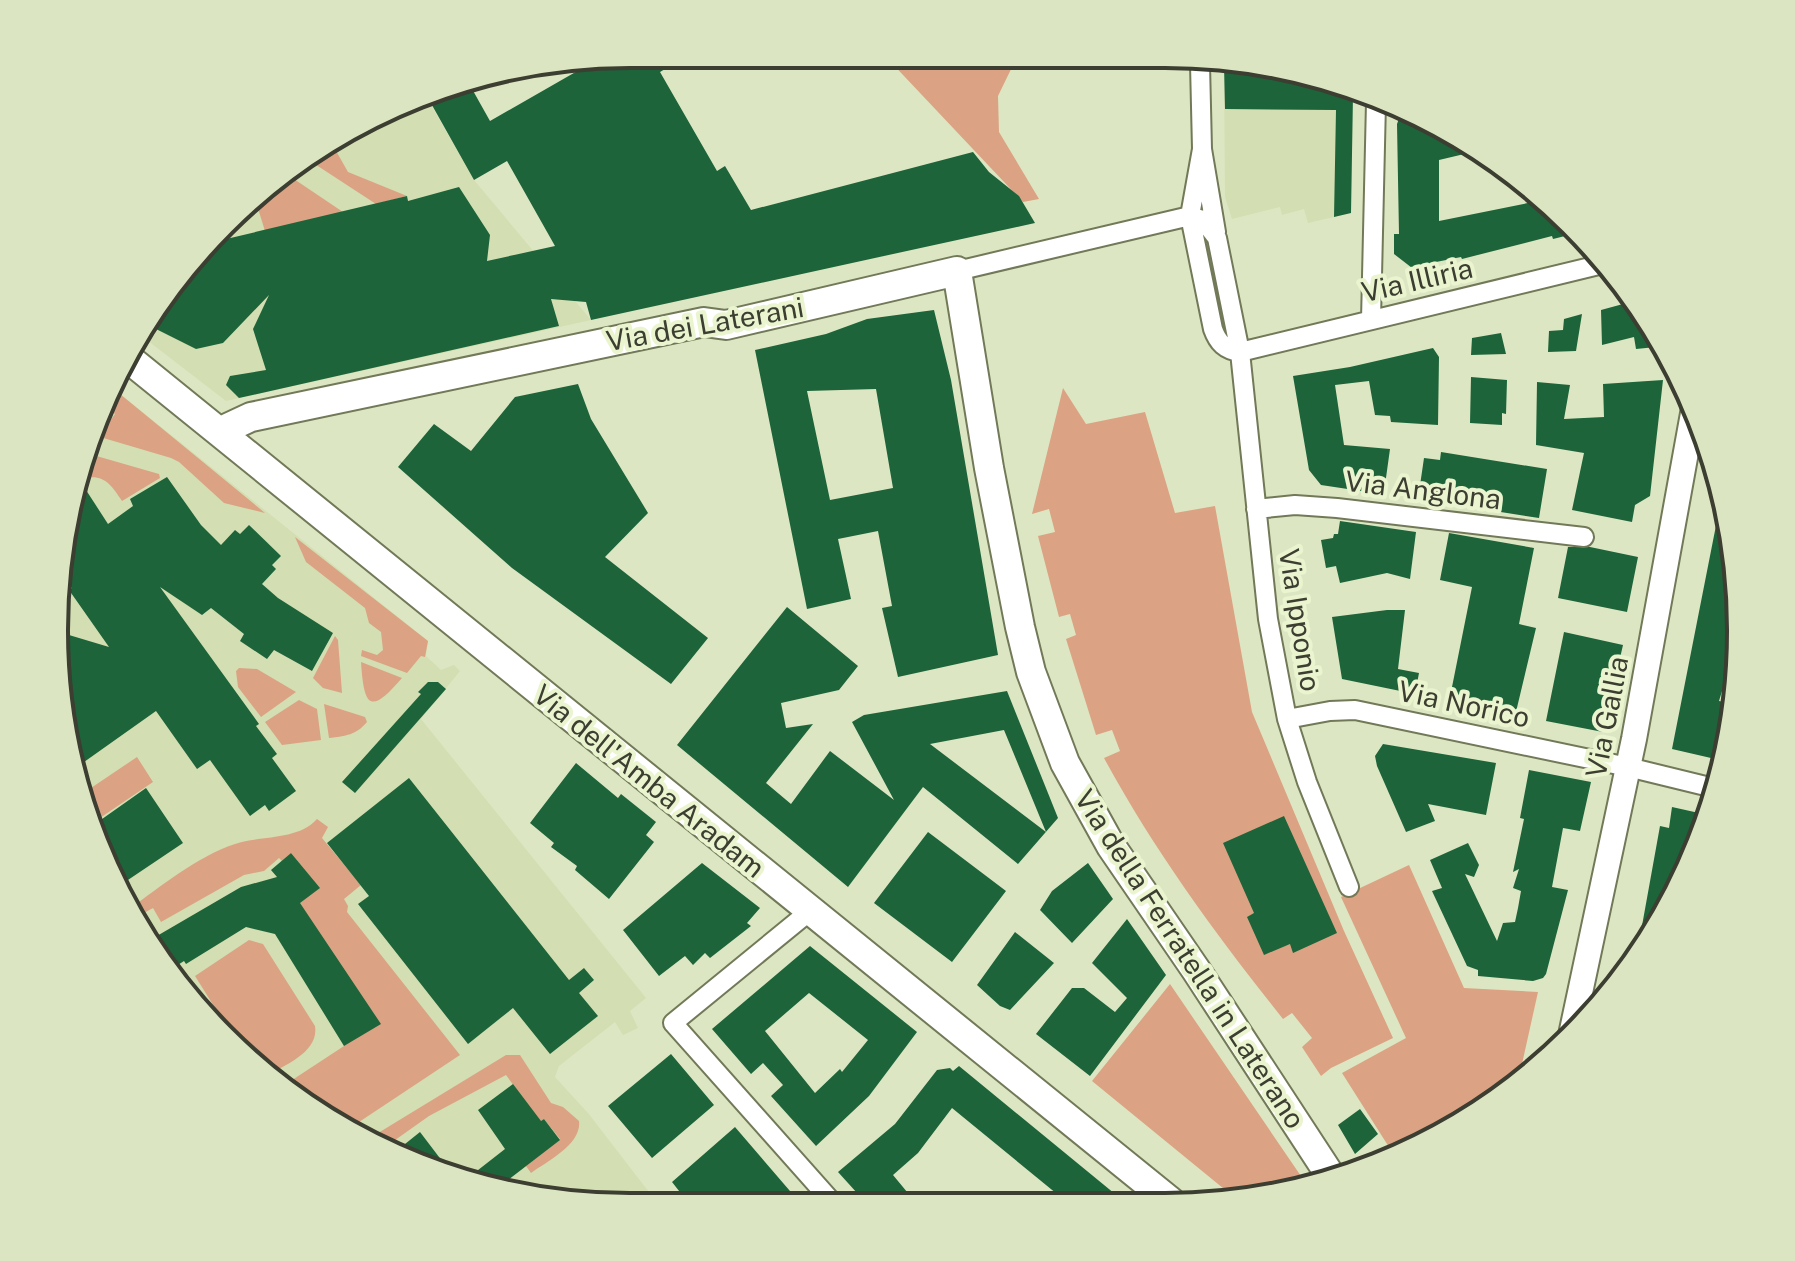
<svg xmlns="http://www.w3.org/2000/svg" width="1795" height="1261" font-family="'Public Sans',sans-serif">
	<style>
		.built { fill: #d3deb2 }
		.green { fill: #dba383 }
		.building { fill: #1d643a; fill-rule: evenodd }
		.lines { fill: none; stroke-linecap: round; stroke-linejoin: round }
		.street-casing { stroke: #717958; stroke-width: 22 }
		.secondary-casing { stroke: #717958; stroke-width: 28 }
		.primary-casing { stroke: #717958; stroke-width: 32 }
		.street { stroke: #fff; stroke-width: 18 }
		.secondary { stroke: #fff; stroke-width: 24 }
		.primary { stroke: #fff; stroke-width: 28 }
		.labels { text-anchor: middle; stroke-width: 8; stroke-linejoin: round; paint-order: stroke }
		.street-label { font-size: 28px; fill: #3b3e30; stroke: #eaf4cf }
		.rim { fill: none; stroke: #3b3e30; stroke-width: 4 }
	</style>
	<rect width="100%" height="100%" fill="#dde6c2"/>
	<path class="built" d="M1224 64 1277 65 1353 94 1351 213 1308 223 1304 209 1282 215 1280 207 1232 219 1225 197Z
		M427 98 474 180 591 320 226 401 143 337 197 251 311 151Z
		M108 393 114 397 120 394 428 641 426 656 441 670 454 665 460 671 421 719 646 998 630 1011 638 1028 623 1035 615 1022 559 1066 555 1077 588 1113 659 1205 593 1206 482 1187 376 1148 280 1088 197 1011 113 885 59 706V556L98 409Z"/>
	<path class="green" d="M887 58 1015 61 998 96 999 132 1039 199 1023 202Z
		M331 142 348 172 407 196 376 204 304 157Z
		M285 173 343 212 265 231 255 199Z
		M1063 388 1086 424 1145 412 1175 513 1215 506 1252 712 1344 931 1393 1038 1331 1068 1321 1076 1302 1047 1312 1038 1292 1013 1283 1019C1217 936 1155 852 1104 758L1120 751 1112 730 1096 735 1066 639 1076 635 1070 614 1059 617 1038 536 1055 532 1049 509 1032 514Z
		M120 394 265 513 224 503 179 462 171 458 100 437 93 430 97 414 100 416 98 419 107 425 115 414 108 408 114 398Z
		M86 453 159 474 160 478 122 501C110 483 102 472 79 480Z
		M295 537 428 641 425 657 421 656 407 673 361 656 362 650 377 655 383 650 381 632 369 623 365 608 306 562Z
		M335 636 338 640 342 693 323 688 313 678Z
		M361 662 402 678C371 714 364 709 361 662Z
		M239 668 257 669 296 692 261 717 238 687 236 671Z
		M299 700 317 709 321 740 282 745 265 722Z
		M324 704 365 717 367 722C356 735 346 736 329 738Z
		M137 757 153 782 94 822 85 792Z
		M317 819 328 827 322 838 361 885 344 899 348 906 347 912 460 1055 347 1130 280 1088 344 1046 299 902 319 888 291 853 282 861 279 858 264 871 244 875 161 922 153 908 135 918 129 909C162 886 196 857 235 844 261 835 297 841 317 819Z
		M1409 865 1464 988 1538 992 1518 1082 1419 1148 1394 1155 1342 1073 1406 1038 1341 897Z
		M249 940 263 944 315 1026C319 1052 286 1064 267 1076L244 1054 195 976Z
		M1170 984 1305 1182 1240 1202 1092 1081Z
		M506 1055H520L551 1103 563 1107 579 1121C582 1144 548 1161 531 1173L526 1166 560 1139 544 1119 540 1122 506 1075 429 1116 381 1150 365 1141Z"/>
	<path class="building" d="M630 54 689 55 660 72 717 171 725 166 751 210 973 152 989 172 1019 196 1035 223 591 320 586 302 551 299 559 326 239 398 226 385 230 376 266 370 253 329 269 295 223 343 196 349 150 326 197 251 205 244 407 196 408 201 459 187 490 235 487 261 555 246 507 161 474 180 428 98 467 80 490 121 600 58Z
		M1224 64 1255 65V77L1311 78 1353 94 1351 213 1334 217 1336 110 1225 109Z
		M1410 115 1453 131 1477 151 1439 160V221L1538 201 1577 233 1553 239 1552 236 1462 259 1461 257 1431 263V267L1416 271 1394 254V234H1399L1397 124 1400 116Z
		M1634 301 1664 342 1666 346 1636 349 1634 337 1602 345 1601 310Z
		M934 310 951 380 998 655 898 677 882 608 892 606 878 531 838 539 851 599 807 609 755 350 826 334 867 319ZM876 389 893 488 830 500 807 391Z
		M1582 314 1576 351 1548 352 1549 331 1563 330 1564 319Z
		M1501 333 1506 354 1471 355 1472 338Z
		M1433 348 1439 357 1438 425 1391 422 1390 416 1375 415 1369 381 1335 385 1344 445 1390 449 1385 485 1382 484 1381 494 1321 485 1309 470 1293 376 1350 367Z
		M1471 377 1507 380 1506 414 1502 413V425L1470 423Z
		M1663 380 1650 496 1635 505 1632 522 1572 510 1584 453 1536 445 1537 382 1570 385 1564 419 1604 417 1603 384Z
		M578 384 591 419 648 513 605 557 708 638 671 684 512 568 398 467 434 424 471 451 515 397Z
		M1441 452 1547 469 1539 518 1418 499 1424 458 1440 460Z
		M167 477 201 525 221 545 235 530 240 534 249 525 281 556 272 565 276 569 262 584 278 598 333 633 312 671 274 650 267 659 240 641 244 634 211 608 202 615 160 587 259 724 256 726 277 754 272 758 296 791 269 811 265 805 250 816 210 760 197 769 156 711 77 767 59 706V632L109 647 69 590 72 588 59 569V556L74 499 86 490 108 524 133 506 130 499Z
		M1722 495 1736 555 1739 635 1719 701 1734 704 1724 761 1672 749Z
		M1340 521 1416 532 1410 579 1387 573 1340 583 1336 566 1326 568 1321 540 1333 538 1334 534H1338Z
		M1449 533 1534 548 1519 624 1536 628 1515 716 1449 702 1472 587 1440 580Z
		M1568 547H1590L1638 557 1627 612 1558 598Z
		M787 607 858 666 839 690 781 703 786 728 813 724 766 783 791 804 830 751 894 800 852 722 864 715 1007 691 1058 818 1018 864 923 787 848 887 677 745ZM1004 730 1046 832 930 744Z
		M1387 610H1405L1398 669 1419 673 1415 694 1342 679 1332 617Z
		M1564 632 1623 645 1603 732 1546 721Z
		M428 682H438L446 689 355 793 342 782 421 694 418 692Z
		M1383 744 1496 763 1486 815 1428 804 1435 821 1406 832 1377 766 1375 756Z
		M576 763 618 798 621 794 656 822 646 835 654 842 609 899 575 870 577 866 551 847 554 843 530 823Z
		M1529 770 1591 782 1580 831 1563 828 1552 887 1568 890 1546 974 1543 978 1533 981 1478 976V970L1467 966 1432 891 1442 888 1430 860 1468 843 1479 865 1474 877 1465 874 1497 941 1503 923 1515 922 1518 908 1521 891 1513 888 1519 869 1513 872 1524 819 1520 818Z
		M409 778 569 980 584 968 594 980 579 993 598 1016 550 1054 513 1008 468 1044 358 904 369 896 327 843Z
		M146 788 183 843 116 888 95 824Z
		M1672 807 1708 815 1682 885 1636 959 1660 826 1669 828Z
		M1284 816 1337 933 1293 953 1290 944 1264 955 1247 917 1254 913 1223 843Z
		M928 832 1006 891 952 962 874 903Z
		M291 853 320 888 300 903 381 1024 344 1046 275 934 246 927 186 964 184 961 170 970 150 940 241 887 277 877 271 870Z
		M702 863 760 908 747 923 751 926 710 958 705 953 693 965 685 956 659 976 623 930Z
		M1088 863 1113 899 1072 943 1040 910 1052 891Z
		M1127 919 1166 975 1090 1076 1036 1034 1072 988H1084L1115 1012 1127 998 1092 963Z
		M1015 932 1054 963 1010 1010 1000 1006 977 985Z
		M810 946 917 1032 869 1096 816 1146 771 1096 783 1085 763 1063 751 1074 712 1029ZM809 993 868 1040 842 1072 840 1069 815 1093 765 1031Z
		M671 1054 714 1105 652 1158 608 1106Z
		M959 1066 1126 1203H1068L952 1108 918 1153 893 1175 917 1204H867L838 1172 895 1124 937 1070 950 1068 953 1071Z
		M513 1084 541 1121 544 1119 560 1140 495 1190 464 1181 505 1149 478 1110Z
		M1360 1109 1378 1134 1355 1154 1338 1125Z
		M735 1127 802 1205H690L672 1182Z
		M420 1132 455 1178 409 1160 400 1148Z"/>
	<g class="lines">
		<g class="street-casing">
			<path id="street" d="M1200 64 1202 149 1216 232
				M1202 149 1190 216 1213 329C1218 343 1225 350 1240 352L1607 263
				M1190 216 1203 220 1217 238 1240 352 1268 619 1287 719 1307 782 1349 887
				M957 271 1190 216
				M1371 320 1376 102
				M1256 509 1295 505 1337 508 1584 537
				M1287 719 1330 711 1355 710 1628 767 1718 789
				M810 911 673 1023 834 1204"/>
		</g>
		<g class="secondary-casing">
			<path id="secondary" d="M1571 1035 1634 739 1694 408"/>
		</g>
		<g class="primary-casing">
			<path id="primary" d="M129 359 1171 1202
				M221 431 251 417 704 322 726 325 957 271 989 468 1020 627 1031 672 1065 763 1111 846 1196 970 1330 1175"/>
		</g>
		<use href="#street" class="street"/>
		<use href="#secondary" class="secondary"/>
		<use href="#primary" class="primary"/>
	</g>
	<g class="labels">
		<g class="street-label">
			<text transform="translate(1417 280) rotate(-13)" y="10">Via Illiria</text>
			<text transform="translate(705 324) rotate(-10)" y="10">Via dei Laterani</text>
			<text transform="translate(1423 490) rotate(7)" y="10">Via Anglona</text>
			<text transform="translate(1300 620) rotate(81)" y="10">Via Ipponio</text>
			<text transform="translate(1464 704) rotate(12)" y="10">Via Norico</text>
			<text transform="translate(1607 717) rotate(-79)" y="10">Via Gallia</text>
			<text transform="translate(649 781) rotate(39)" y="10">Via dell'Amba Aradam</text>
			<text transform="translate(1190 959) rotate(57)" y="10">Via della Ferratella in Laterano</text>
		</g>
	</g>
	<path d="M0 0H1795V1261H0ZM630 68H1165A562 562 0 0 1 1727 630V631A562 562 0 0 1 1165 1193H630A562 562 0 0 1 68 631V630A562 562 0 0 1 630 68Z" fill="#dce5c2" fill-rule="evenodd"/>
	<path class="rim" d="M630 68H1165A562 562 0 0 1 1727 630V631A562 562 0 0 1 1165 1193H630A562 562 0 0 1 68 631V630A562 562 0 0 1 630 68Z"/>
</svg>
